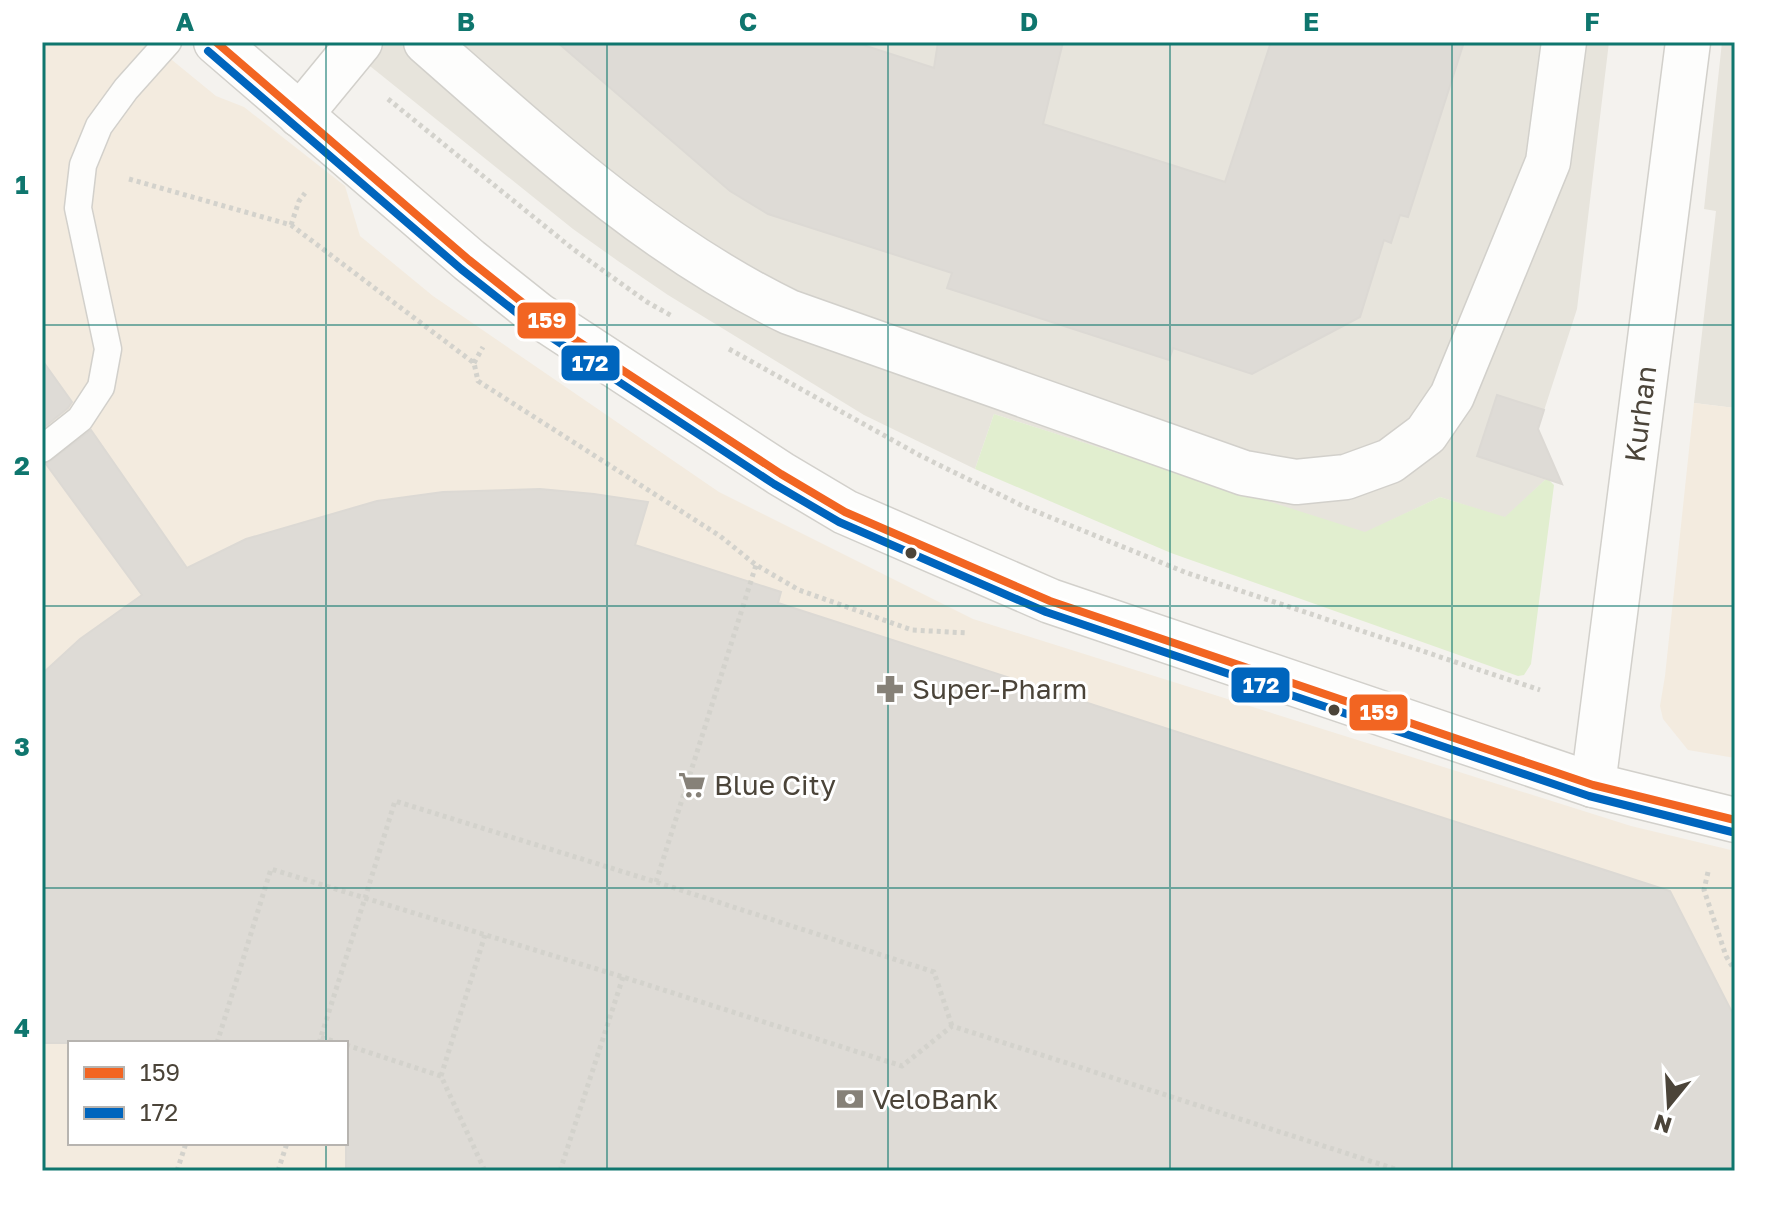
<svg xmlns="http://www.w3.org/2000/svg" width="1777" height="1213" font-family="'Golos Text',sans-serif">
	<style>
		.residential { fill: #e7e4dc }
		.commercial { fill: #f3ebdf; fill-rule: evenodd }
		.green { fill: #e1eecf }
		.building { fill: #dedbd6; stroke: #dcd9d4; stroke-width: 2 }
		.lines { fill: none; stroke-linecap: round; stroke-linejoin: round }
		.lane-casing { stroke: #d2d0cb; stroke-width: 29 }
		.street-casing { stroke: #d2d0cb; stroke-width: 47 }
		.path { stroke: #d3d2cc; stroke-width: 5; stroke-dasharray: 4 4; stroke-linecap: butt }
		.lane { stroke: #fdfdfc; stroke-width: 26 }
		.street { stroke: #fdfdfc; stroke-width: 44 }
		.bus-1-casing { stroke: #fff; stroke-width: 14 }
		.bus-2-casing { stroke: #fff; stroke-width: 14 }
		.bus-1 { stroke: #f26522; stroke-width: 8 }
		.bus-2 { stroke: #0065bd; stroke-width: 8 }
		.grid { fill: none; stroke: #0f766e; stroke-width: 2; stroke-opacity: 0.55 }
		.bus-dot { fill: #4b4439; stroke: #fff; stroke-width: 3 }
		.labels { text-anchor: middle; stroke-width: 6; stroke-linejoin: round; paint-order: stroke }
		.street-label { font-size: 28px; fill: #4b4439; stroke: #fff }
		.poi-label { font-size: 28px; fill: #4b4439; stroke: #fff; text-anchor: start }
		.line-badge { stroke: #fff; stroke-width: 3 }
		.badge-label { font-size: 22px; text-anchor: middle; font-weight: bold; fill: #fff }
		.neatline { fill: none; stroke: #0f766e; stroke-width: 3 }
		.grid-label { font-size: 26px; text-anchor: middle; font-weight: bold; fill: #0f766e }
	</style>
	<rect width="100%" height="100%" fill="#f4f2ee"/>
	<path class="residential" d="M340 42H1609L1577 309 1538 429 1553 462 1547 478 1505 518 1440 497 1365 533 994 414 975 469 864 415 668 295 618 261 573 229Z
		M1722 42H1735V408L1694 403 1716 211 1704 209Z"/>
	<path class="commercial" d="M42 42H150L216 96 244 107 345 186 360 236 433 296 719 492 973 619 1631 826 1735 851V1171H42ZM70 1043H346V1143H70Z
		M1694 403 1735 408V758L1688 750 1663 719 1660 706 1665 676Z"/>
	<path class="green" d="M994 414 1365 532 1440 497 1505 517 1547 478 1554 485 1531 664 1524 675 1518 676 1171 553 975 469Z"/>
	<path class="building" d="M557 42H854L934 68 938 42H1063L1043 124 1225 182 1271 42H1464L1408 217 1400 215 1391 243 1384 240 1360 317 1252 374 1173 348 1169 360 947 288 952 273 768 214 730 191Z
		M42 360 72 402 68 408 42 429Z
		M1497 395 1544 410 1538 429 1562 484 1477 456Z
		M91 430 187 568 246 539 377 501 443 492 540 489 594 494 648 502 635 545 781 592 778 603 1670 891 1735 1018V1171H346V1043H42V674L80 639 142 595 46 464Z"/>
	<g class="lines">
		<g class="lane-casing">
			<path id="lane" d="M42 449 80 419 101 387 108 349 78 208 83 165 99 126 126 89 168 42"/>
		</g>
		<g class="street-casing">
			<g id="street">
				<path d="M216 42 469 260 538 315 781 474 845 512 1050 601 1593 785 1735 820"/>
				<path d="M426 42C539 141 652 246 789 312L1244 473 1296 482 1346 477 1390 461 1426 434 1452 396 1548 162 1564 42"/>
				<path d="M300 115 360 42"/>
				<path id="s1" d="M1593 785 1688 42"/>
			</g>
		</g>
		<path class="path" d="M388 99 573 249 647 302 672 316
			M129 179 291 225 474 363 478 381 720 536 756 565 799 590 912 630 968 633
			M291 225 299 201 305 193
			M729 349 921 456 1025 507 1187 573 1540 690
			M474 363 483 347
			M1708 872 1704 890 1726 956 1735 971
			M656 882 756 565
			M321 1037 339 1043
			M217 1043 271 869 365 898 395 801 656 882 934 972 952 1026
			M319 1043 365 898 623 977 902 1066 952 1026 1395 1169
			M346 1045 441 1076 485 1171
			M441 1076 485 935
			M177 1171 186 1143
			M278 1171 287 1143
			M560 1171 623 977"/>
		<use href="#lane" class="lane"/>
		<use href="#street" class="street"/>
		<g class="bus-1-casing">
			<path id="bus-1" d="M216 42 469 260 538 315 781 474 845 512 1050 601 1593 785 1735 820"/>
		</g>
		<g class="bus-2-casing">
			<path id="bus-2" d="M208 51 461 269 531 324 774 484 839 522 1046 612 1589 796 1732 832"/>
		</g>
		<use href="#bus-1" class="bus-1"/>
		<use href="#bus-2" class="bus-2"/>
	</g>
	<path class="grid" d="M326 42V1043M607 42V1171M888 42V1171M1170 42V1171M1452 42V1171M42 325H1735M42 606H1735M42 888H1735M326 1143V1171"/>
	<defs>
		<g id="pharmacy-bare" transform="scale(2.16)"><path d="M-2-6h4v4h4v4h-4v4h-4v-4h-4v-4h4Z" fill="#868178" stroke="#fff" stroke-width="2.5" paint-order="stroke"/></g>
		<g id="supermarket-bare" transform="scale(2.16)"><path d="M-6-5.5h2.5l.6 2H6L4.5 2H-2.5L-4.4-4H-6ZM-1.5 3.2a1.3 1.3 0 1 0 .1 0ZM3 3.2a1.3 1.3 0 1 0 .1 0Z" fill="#868178" stroke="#fff" stroke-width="2.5" paint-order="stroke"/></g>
		<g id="bank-bare" transform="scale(2.16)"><path d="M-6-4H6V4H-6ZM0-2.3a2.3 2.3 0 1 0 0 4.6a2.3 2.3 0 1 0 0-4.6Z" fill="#868178" stroke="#fff" stroke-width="2.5" paint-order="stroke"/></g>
	</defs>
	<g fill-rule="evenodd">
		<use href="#pharmacy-bare" x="890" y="689"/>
		<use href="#supermarket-bare" x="692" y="785"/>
		<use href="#bank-bare" x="850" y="1099"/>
	</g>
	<g class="bus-dot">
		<circle cx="911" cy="553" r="7"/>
		<circle cx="1334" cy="710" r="7"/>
	</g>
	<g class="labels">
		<g class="street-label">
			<text dy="10" stroke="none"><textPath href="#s1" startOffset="374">Kurhan</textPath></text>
		</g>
		<g class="poi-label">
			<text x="912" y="699">Super-Pharm</text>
			<text x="714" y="795">Blue City</text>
			<text x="872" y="1109">VeloBank</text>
		</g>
	</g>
	<g class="line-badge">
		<rect x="516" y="301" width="61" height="39" rx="8" fill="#f26522"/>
		<rect x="560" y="344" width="61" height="38" rx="8" fill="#0065bd"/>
		<rect x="1230" y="666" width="61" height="38" rx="8" fill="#0065bd"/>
		<rect x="1348" y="693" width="61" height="39" rx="8" fill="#f26522"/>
	</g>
	<g class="badge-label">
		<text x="547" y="328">159</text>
		<text x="590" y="371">172</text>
		<text x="1261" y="693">172</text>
		<text x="1379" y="720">159</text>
	</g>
	<rect width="1777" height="1213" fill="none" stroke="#ffffff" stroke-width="88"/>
	<rect x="68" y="1041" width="280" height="104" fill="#ffffff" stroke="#b7b4b0" stroke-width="2"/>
	<rect x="84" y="1067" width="40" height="12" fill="#f26522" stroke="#b7b4b0" stroke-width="2"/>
	<text x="140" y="1081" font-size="24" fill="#4b4439">159</text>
	<rect x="84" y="1107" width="40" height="12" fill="#0065bd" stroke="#b7b4b0" stroke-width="2"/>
	<text x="140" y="1121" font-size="24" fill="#4b4439">172</text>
	<g transform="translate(1669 1105) rotate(198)" stroke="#ffffff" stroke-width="6" paint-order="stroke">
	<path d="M0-6L14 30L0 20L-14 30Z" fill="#4b4439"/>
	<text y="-12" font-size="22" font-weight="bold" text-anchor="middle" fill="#4b4439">N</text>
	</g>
	<rect x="44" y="44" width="1689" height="1125" class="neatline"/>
	<g class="grid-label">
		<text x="185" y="31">A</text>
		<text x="466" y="31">B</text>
		<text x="748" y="31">C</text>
		<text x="1029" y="31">D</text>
		<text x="1311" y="31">E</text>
		<text x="1592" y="31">F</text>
		<text x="22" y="194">1</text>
		<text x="22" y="475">2</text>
		<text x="22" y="756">3</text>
		<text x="22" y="1037">4</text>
	</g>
</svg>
